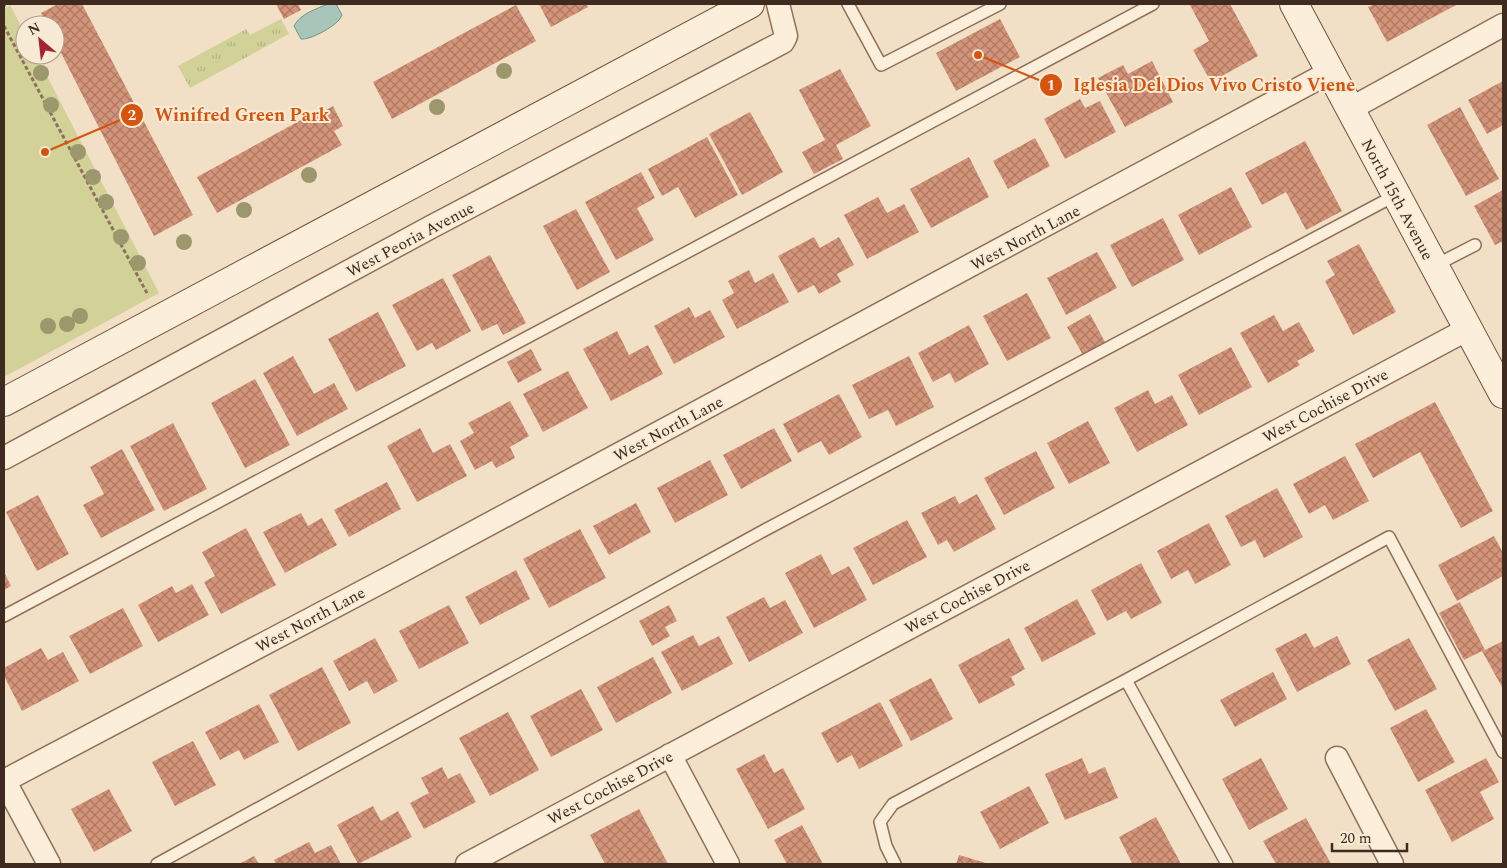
<svg xmlns="http://www.w3.org/2000/svg" width="1507" height="868" font-family="Spectral,serif">
	<style>
		.grass { fill: url(#grass-tufts) }
		.park { fill: #d1d198 }
		.water { fill: #a8c5b9; stroke: #6d9586 }
		.building { fill: url(#building-cross-hatch) }
		.lines { fill: none; stroke-linecap: round; stroke-linejoin: round }
		.lane-casing { stroke: #8f705a; stroke-width: 14 }
		.street-casing { stroke: #8f705a; stroke-width: 25 }
		.secondary-casing { stroke: #71513d; stroke-width: 30 }
		.path { stroke: #8f705a; stroke-width: 3; stroke-dasharray: 4 2.5; stroke-linecap: butt }
		.lane { stroke: #fbeeda; stroke-width: 11 }
		.street { stroke: #fbeeda; stroke-width: 22 }
		.secondary { stroke: #fbeeda; stroke-width: 28 }
		.tree { fill: #9c976d }
		.labels { text-anchor: middle; stroke-width: 4; stroke-linejoin: round; paint-order: stroke }
		.street-label { font-size: 16px; fill: #3e2a1f; stroke: #f8ebd6 }
		.leader { fill: none; stroke: #d7540e; stroke-width: 2 }
		.callout-dot { fill: #d7540e; stroke: #f8ebd6; stroke-width: 2 }
		.mark-label { font-size: 15px; text-anchor: middle; font-weight: bold; fill: #fff }
		.callout-label { font-size: 18px; text-anchor: middle; font-weight: bold; fill: #d7540e; stroke: #f8ebd6; stroke-width: 4; stroke-linejoin: round; paint-order: stroke }
	</style>
	<defs>
		<pattern id="grass-tufts" width="24" height="20" patternUnits="userSpaceOnUse" patternTransform="scale(1.25)"><rect width="24" height="20" fill="#d1d198"/><path d="M3 7l-1-3M5 7V3M7 7l1-3M15 17l-1-3M17 17v-4M19 17l1-3" fill="none" stroke="#b4b483"/></pattern>
		<pattern id="building-cross-hatch" width="8" height="8" patternUnits="userSpaceOnUse" patternTransform="scale(1.25)"><rect width="8" height="8" fill="#d39479"/><path d="M0 0l8 8M0 8l8-8" fill="none" stroke="#ad7963"/></pattern>
	</defs>
	<rect width="100%" height="100%" fill="#f2e0c6"/>
	<path class="grass" d="M281 19 289 34 190 88 178 66 246 29 250 35Z"/>
	<path class="park" d="M10 5 25 34V55H36L159 293 4 377V9Z"/>
	<path class="water" d="M328 4H336L342 15C339 25 311 40 301 39L294 26C300 14 316 9 328 4Z"/>
	<path class="building" d="M58 4H82L193 215 154 236 55 41V25H47L41 13Z
		M276 4H298L301 10 284 19Z
		M539 4H586L588 7 551 27Z
		M1192 4H1230L1258 56 1211 82 1193 50 1209 41 1190 5Z
		M1375 4H1458L1387 42 1368 7Z
		M516 5 536 41 392 119 373 82Z
		M1000 19 1020 57 956 91 936 53Z
		M1152 61 1173 102 1125 127 1098 78 1123 65 1128 74Z
		M840 69 871 126 836 145 843 159 814 174 802 152 825 140 799 90Z
		M1503 81V125L1487 134 1468 100Z
		M1080 99 1085 108 1100 101 1116 132 1065 159 1044 119Z
		M333 106 343 126 334 131 342 145 217 213 197 177 321 109 323 112Z
		M1460 107 1499 179 1466 196 1427 125Z
		M750 112 783 172 742 195 709 134Z
		M707 137 738 195 695 218 678 187 662 196 648 169Z
		M1035 138 1050 166 1008 189 993 161Z
		M1305 141 1342 211 1306 230 1286 192 1262 205 1245 173Z
		M969 157 989 197 931 228 910 189Z
		M641 172 655 198 637 208 654 240 616 260 585 202Z
		M1231 187 1252 227 1199 255 1178 215Z
		M1503 190V241L1495 245 1474 206Z
		M878 197 887 213 904 204 919 232 867 259 844 215Z
		M576 209 610 272 577 290 543 226Z
		M1163 218 1184 260 1132 287 1110 245Z
		M814 237 820 248 839 237 854 265 837 274 841 282 819 294 814 285 798 293 778 256Z
		M1359 244 1396 312 1353 335 1325 281 1335 275 1327 261Z
		M1097 252 1117 288 1066 315 1047 278Z
		M490 255 526 323 503 335 497 324 482 331 452 275Z
		M749 270 755 283 773 273 789 302 737 329 722 300 734 293 728 281Z
		M443 278 471 331 436 350 432 343 417 351 392 305Z
		M1027 293 1051 338 1007 361 983 316Z
		M689 307 695 318 710 310 725 337 674 364 654 326Z
		M378 312 406 366 356 392 328 339Z
		M1090 314 1105 342 1083 355 1067 327Z
		M1274 315 1283 331 1299 322 1315 351 1297 361 1300 365 1268 383 1240 333Z
		M969 325 989 364 955 383 950 373 933 382 918 353Z
		M617 331 629 355 648 345 663 374 611 401 583 349Z
		M1231 347 1252 387 1199 415 1178 375Z
		M531 349 542 370 518 383 507 362Z
		M293 356 314 394 334 383 348 409 297 436 263 373Z
		M909 356 934 407 896 426 888 410 869 419 852 385Z
		M568 371 588 408 543 432 523 394Z
		M255 379 290 445 245 468 211 403Z
		M1148 390 1155 404 1172 395 1188 425 1137 452 1114 408Z
		M839 394 862 437 829 455 821 441 798 453 783 424Z
		M510 401 529 436 510 447 515 458 496 468 492 461 475 470 460 441 474 433 468 423Z
		M1435 402 1493 511 1461 528 1420 452 1373 478 1355 444Z
		M1088 421 1110 463 1069 484 1047 443Z
		M173 423 207 489 164 511 130 446Z
		M420 428 433 453 450 444 467 476 417 502 387 446Z
		M774 428 792 461 741 489 723 455Z
		M122 449 155 510 101 538 83 505 104 494 90 467Z
		M1036 451 1055 488 1004 515 984 478Z
		M1345 456 1369 501 1333 520 1325 505 1309 514 1293 484Z
		M710 460 728 495 675 523 657 488Z
		M387 482 401 509 349 537 334 510Z
		M1277 488 1303 537 1264 558 1255 540 1241 547 1225 516Z
		M977 494 996 529 954 552 947 540 938 545 921 513 955 496 959 504Z
		M38 495 69 554 37 571 6 512Z
		M636 503 651 532 609 555 593 526Z
		M301 513 308 526 322 518 337 545 285 573 263 532Z
		M907 520 927 557 873 585 853 548Z
		M1209 523 1231 565 1195 584 1188 570 1171 579 1157 551Z
		M246 528 276 585 221 614 204 582 215 576 202 552Z
		M580 529 606 578 549 608 523 559Z
		M1494 536 1503 553V576L1457 601 1438 565Z
		M821 554 832 575 849 566 867 600 814 628 785 573Z
		M1141 563 1162 603 1131 619 1126 611 1107 621 1091 590Z
		M516 570 530 599 480 625 465 597Z
		M4 572 11 586 4 590Z
		M192 584 209 615 158 642 138 605 172 586 176 593Z
		M764 597 770 608 785 600 803 633 749 662 726 617Z
		M1077 599 1096 634 1042 662 1024 628Z
		M1460 602 1485 650 1503 641V686L1502 687 1482 651 1464 660 1439 613Z
		M449 605 469 643 419 669 399 631Z
		M669 605 677 621 665 627 670 636 652 646 639 621Z
		M123 608 143 646 90 674 69 636Z
		M1306 633 1314 648 1337 636 1351 664 1297 692 1275 649Z
		M693 635 699 646 719 636 733 664 682 691 661 652Z
		M375 638 398 681 374 694 367 681 349 691 333 661Z
		M1009 638 1025 669 1011 677 1015 685 979 704 958 665Z
		M1409 638 1437 689 1395 711 1367 660Z
		M41 648 48 660 63 652 79 681 22 711 4 676V668Z
		M653 657 672 693 616 723 597 687Z
		M322 667 351 723 298 751 269 695Z
		M1273 672 1287 699 1235 727 1220 700Z
		M931 678 953 719 911 741 889 700Z
		M581 689 603 730 551 757 530 716Z
		M880 702 903 746 859 769 852 755 837 763 821 733Z
		M259 704 279 742 244 760 239 750 220 760 205 732Z
		M1426 709 1455 762 1418 782 1390 728Z
		M508 712 539 770 490 796 459 738Z
		M193 741 216 785 175 806 152 762Z
		M764 754 774 773 783 768 805 809 768 829 736 769Z
		M1082 758 1089 774 1105 767 1118 798 1065 820 1045 774Z
		M1261 758 1288 809 1249 830 1222 779Z
		M1486 758 1499 782 1480 792 1494 819 1452 842 1425 790Z
		M442 767 448 779 460 773 476 802 424 829 410 803 429 793 421 778Z
		M1029 786 1049 823 1000 849 980 812Z
		M109 789 132 831 94 852 71 809Z
		M373 806 381 821 398 811 412 837 358 864 337 825Z
		M639 809 668 864H605L590 835Z
		M1156 817 1181 864H1129L1132 863 1119 837Z
		M1306 818 1331 864H1276L1263 841Z
		M802 825 823 864H787L774 840Z
		M309 842 315 853 331 845 341 864H276L274 860Z
		M959 855 989 864H956Z
		M254 856 259 864H239Z"/>
	<g class="lines">
		<g class="lane-casing">
			<path id="lane" d="M848 4 881 65 1000 4
				M1434 266 1475 245
				M4 616 1153 4
				M1126 680 1227 864
				M157 864 763 531 1396 195
				M895 864 886 846 880 822 893 804 1126 680 1389 537 1503 752"/>
		</g>
		<g class="street-casing">
			<path id="street" d="M1350 109 1503 25
				M4 458 431 227 783 42 786 36 778 4
				M670 755 728 864
				M1337 758 1392 864
				M4 780 49 864
				M4 781 400 572 1330 72
				M467 864 1468 329"/>
		</g>
		<g class="secondary-casing">
			<path id="secondary" d="M1294 4 1503 394
				M4 402 750 4"/>
		</g>
		<path class="path" d="M4 6 5 4
			M4 26 148 295"/>
		<use href="#lane" class="lane"/>
		<use href="#street" class="street"/>
		<use href="#secondary" class="secondary"/>
	</g>
	<g class="tree">
		<circle cx="504" cy="71" r="8"/>
		<circle cx="41" cy="73" r="8"/>
		<circle cx="51" cy="105" r="8"/>
		<circle cx="437" cy="107" r="8"/>
		<circle cx="78" cy="152" r="8"/>
		<circle cx="309" cy="175" r="8"/>
		<circle cx="93" cy="177" r="8"/>
		<circle cx="106" cy="202" r="8"/>
		<circle cx="244" cy="210" r="8"/>
		<circle cx="121" cy="237" r="8"/>
		<circle cx="184" cy="242" r="8"/>
		<circle cx="138" cy="263" r="8"/>
		<circle cx="80" cy="316" r="8"/>
		<circle cx="67" cy="324" r="8"/>
		<circle cx="48" cy="326" r="8"/>
	</g>
	<g class="labels">
		<g class="street-label">
			<text transform="translate(1398 199) rotate(62)" y="6">North 15th Avenue</text>
			<text transform="translate(1025 237) rotate(-28)" y="6">West North Lane</text>
			<text transform="translate(410 239) rotate(-28)" y="6">West Peoria Avenue</text>
			<text transform="translate(1325 405) rotate(-28)" y="6">West Cochise Drive</text>
			<text transform="translate(668 428) rotate(-28)" y="6">West North Lane</text>
			<text transform="translate(967 596) rotate(-28)" y="6">West Cochise Drive</text>
			<text transform="translate(310 619) rotate(-28)" y="6">West North Lane</text>
			<text transform="translate(610 787) rotate(-28)" y="6">West Cochise Drive</text>
		</g>
	</g>
	<path class="leader" d="M978 55L1051 85M45 152L132 115"/>
	<g class="callout-dot">
		<circle cx="978" cy="55" r="5"/>
		<circle cx="45" cy="152" r="5"/>
		<circle cx="1051" cy="85" r="12"/>
		<circle cx="132" cy="115" r="12"/>
	</g>
	<g class="mark-label">
		<text x="1051" y="90">1</text>
		<text x="132" y="120">2</text>
	</g>
	<g class="callout-label">
		<text x="1214" y="91">Iglesia Del Dios Vivo Cristo Viene</text>
		<text x="242" y="121">Winifred Green Park</text>
	</g>
	<rect width="1507" height="868" fill="none" stroke="#3e2a1f" stroke-width="10"/>
	<g transform="translate(40 40) rotate(332)"><circle r="24" fill="#f8ebd6" stroke="#ae9e8d"/>
	<path d="M0-4L9 19L0 12L-9 19Z" fill="#a32534"/>
	<text y="-8" font-size="14" font-weight="bold" text-anchor="middle" fill="#3e2a1f">N</text>
	</g>
	<path d="M1332 843v8h75v-8" fill="none" stroke="#3e2a1f" stroke-width="2.5"/>
	<text x="1340" y="843" font-size="15" fill="#3e2a1f" stroke="#f8ebd6" stroke-width="4" paint-order="stroke">20 m</text>
</svg>
